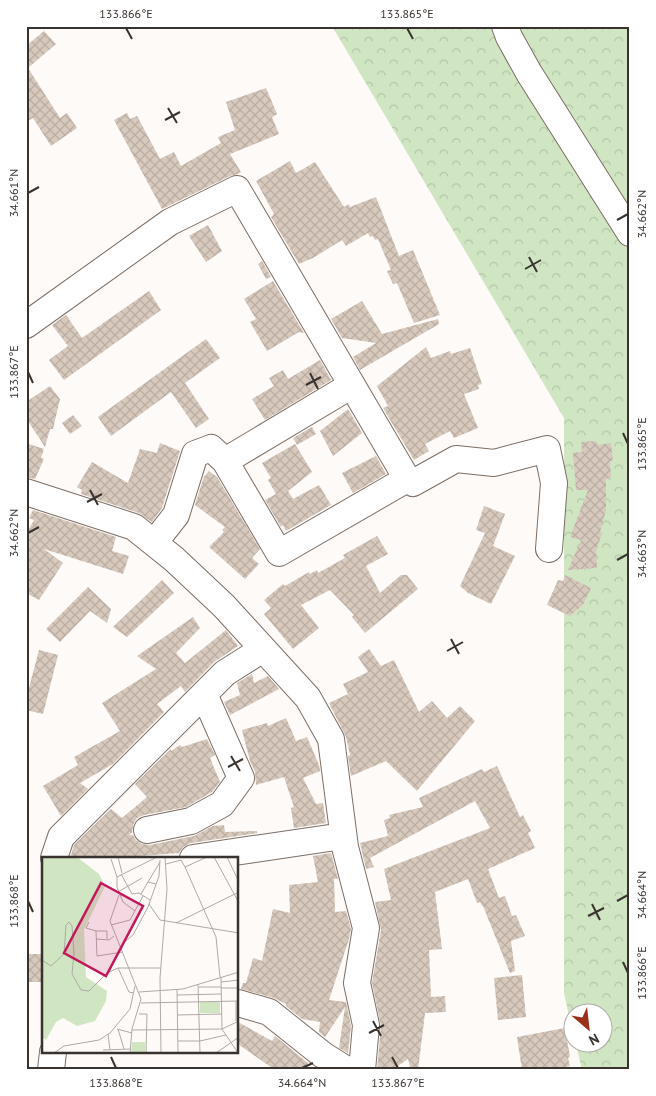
<svg xmlns="http://www.w3.org/2000/svg" width="656" height="1096" font-family="'PT Sans',sans-serif">
	<style>
		.forest { fill: url(#forest-crowns) }
		.building { fill: url(#building-cross-hatch) }
		.lines { fill: none; stroke-linecap: round; stroke-linejoin: round }
		.minor-casing { stroke: #7c6e64; stroke-width: 28 }
		.minor { stroke: #fff; stroke-width: 26 }
		.ticks { fill: none; stroke: #39332f; stroke-width: 2 }
		.inset-road { fill: none; stroke: #afaaa8; stroke-width: 1 }
		.view { fill: #c2185b; fill-opacity: 0.15; stroke: #c2185b; stroke-width: 2.5 }
		.inset-edge { fill: none; stroke: #39332f; stroke-width: 2.5 }
		.neatline { fill: none; stroke: #39332f; stroke-width: 2 }
		.ticks-label { font-size: 12px; text-anchor: middle; fill: #39332f }
	</style>
	<defs>
		<pattern id="forest-crowns" width="20" height="18" patternUnits="userSpaceOnUse" patternTransform="scale(1.25)"><rect width="20" height="18" fill="#d0e6c2"/><path d="M2 6a3 3 0 1 1 6 0M12 15a3 3 0 1 1 6 0" fill="none" stroke="#b3c6a7"/></pattern>
		<pattern id="building-cross-hatch" width="8" height="8" patternUnits="userSpaceOnUse" patternTransform="scale(1.25)"><rect width="8" height="8" fill="#d8c9bd"/><path d="M0 0l8 8M0 8l8-8" fill="none" stroke="#baada3"/></pattern>
	</defs>
	<rect width="100%" height="100%" fill="#fdfaf8"/>
	<path class="forest" d="M332 26H630V1070H582L576 1044H604V1014H574L573 1034 564 993V418Z"/>
	<path class="building" d="M44 31 56 44 28 68 60 118 67 113 77 128 51 146 33 118 26 122V46Z
		M266 88 277 114 272 117 279 134 230 154 241 172 238 174 230 176 162 209 114 120 127 113 130 119 137 116 160 159 174 152 181 166 221 143 218 137 235 130 226 102Z
		M290 161 296 173 315 162 344 207 349 204 350 207 376 197 399 256 413 250 440 315 414 323 397 283 393 284 387 271 391 270 378 239 375 240 373 236 370 237 368 233 346 246 342 240 313 258 299 264 271 217 274 214 256 181Z
		M208 225 222 251 206 262 189 236Z
		M262 261 271 277 266 279 258 264Z
		M273 281 304 333 299 332 267 351 250 322 256 319 244 299Z
		M149 291 161 310 64 380 49 360 68 346 52 325 66 315 82 338Z
		M362 301 382 334 438 319 439 324 360 370 353 357 376 343 342 338 331 319Z
		M206 339 220 358 185 383 209 419 196 428 171 392 111 436 98 417Z
		M426 347 431 358 450 351 451 354 470 348 482 384 478 385 479 389 464 394 478 428 454 438 450 431 425 444 429 451 414 460 383 408 388 406 377 386Z
		M320 360 331 380 265 420 252 399 274 386 269 378 283 370 288 379Z
		M50 386 60 399 53 429H50L45 447 26 418V402Z
		M348 409 362 433 333 456 320 431Z
		M73 415 82 426 70 434 62 423Z
		M312 427 316 434 297 445 293 438Z
		M596 441 597 445 611 443 613 461H610L611 478 606 479V510L600 532 602 533 596 551 597 568 568 570 581 540 570 537 588 490H576L573 453 582 452 581 442Z
		M26 443 44 449 41 458 44 459 35 479 26 477Z
		M160 443 180 451 162 508 152 522 139 513 81 494 82 490 77 487 92 462 128 483 140 449 157 453Z
		M295 444 312 472 288 491 293 499 319 485 331 505 286 531 283 525 281 527 265 500 276 494 268 480 271 478 262 463Z
		M376 456 386 474 353 493 342 473Z
		M209 471 217 477 260 549 252 558 259 564 245 579 209 547 224 532 222 530 225 527 195 505 204 476H205Z
		M484 506 505 514 493 546 515 556 491 604 468 593 460 586 485 533 476 530Z
		M33 510 116 537 112 551 129 556 123 574 44 549 63 563 39 600 26 593V534L34 520 29 518Z
		M377 536 388 554 366 566 380 593 401 575H407L418 589 365 633 352 617 354 615 330 590 301 605 319 628 293 649 264 614 271 608 264 600 283 584 285 586 309 572 310 574 317 570 318 573 345 558 343 555Z
		M565 575 591 588 583 605 570 616 547 605 558 580 563 581Z
		M162 580 174 593 127 637 113 627Z
		M88 587 111 609 107 623 90 611 60 642 46 629Z
		M193 617 200 628 176 653 185 663 226 630 238 646 214 662 185 692 181 686 157 704 164 712 113 764 80 783 88 789 61 816 43 786 78 765 74 757 120 731 102 703 156 669 137 656Z
		M369 649 381 666 394 660 419 712 432 701 447 718 460 706 475 721 417 791 386 761 351 776 348 756 350 755 346 737 329 703 348 694 343 684 368 672 358 657Z
		M39 650 58 655 43 714 26 710V699Z
		M252 674 254 683 268 676 279 689 230 715 224 702 240 695 237 683Z
		M286 718 296 741 307 737 319 765 320 771 303 778 316 804 323 803 326 823 294 828 291 808 294 807 284 777 256 785 255 772 250 761 242 730 267 723 268 726Z
		M207 739 215 755 210 758 220 782 212 792 186 807 144 815 137 818 133 825 132 833 129 835H133L136 840 142 844 150 845 194 836 213 826 224 825 225 832 257 831V833L191 843 183 847 179 853 114 858H70L74 845 111 809 122 818 147 797 135 784 171 749V751L180 745 182 747Z
		M497 766 520 817 523 815 531 831 528 833 535 848 488 869 499 898 505 896 512 916 516 915 525 936 511 941 515 971 510 973 483 906H482L480 902 477 903 468 879 435 892 442 949 429 950 431 997 445 996 446 1012 425 1013 418 1070H411L408 1059 392 1070H377L381 1026 372 983 381 930 375 902 391 900 384 869 490 828 475 801 370 858 374 867 366 869 360 843 388 836 384 820 390 818 389 815 423 807 419 798 482 769 484 772Z
		M331 853 338 879H334L335 912 346 911 351 929 348 943V942L329 1000 346 1002 351 1026 348 1053 339 1048 345 1007 325 1037 319 1032 320 1022 302 1019 286 1006V1004L274 998 241 989 243 983H246L253 958 262 961 273 909 290 913 289 885 318 882 313 856Z
		M26 954H44V982H26Z
		M522 975 526 1017 498 1020 494 978Z
		M238 1022 272 1041 275 1036 308 1063 304 1070H275L238 1044Z
		M565 1028 570 1057 568 1058 570 1066 549 1070H522L517 1037Z"/>
	<g class="lines">
		<g class="minor-casing">
			<path id="minor" d="M505 26 509 37 529 73 630 233
				M26 325 170 222 237 189 407 479 279 553 225 461
				M407 479 413 483 456 459 494 463 547 449 554 483 549 549
				M26 492 134 527 174 559 224 606 308 698 331 739 345 847 366 928 357 983 366 1025 362 1070
				M154 543 176 515 195 454 211 448 225 461 352 385
				M147 830 191 821 222 804 241 778 204 694
				M54 858 61 837 225 673 263 649
				M193 858 343 836
				M238 1003 269 1012 323 1055 347 1070
				M51 1070 53 1052"/>
		</g>
		<use href="#minor" class="minor"/>
	</g>
	<path class="ticks" d="M126 28 132 39M407 28 413 39M168 108 177 123M165 120 180 112M28 193 39 187M617 220 628 214M529 257 537 272M525 269 541 260M28 372 33 383M310 373 318 389M306 385 321 377M623 433 628 444M90 490 98 505M87 502 102 494M28 533 39 527M617 560 628 554M451 639 459 654M447 651 463 642M231 756 240 771M228 767 243 759M28 901 33 912M617 901 628 895M592 904 600 920M588 916 604 908M623 962 628 973M373 1021 381 1036M369 1033 384 1025M111 1057 116 1068M392 1057 398 1068M302 1068 313 1063"/>
	<g transform="translate(42 857)">
		<rect width="196" height="196" fill="#fdfaf8"/>
		<path d="M0 0H35L57 17 63 29 42 73 44 120 65 134 64 144 53 164 35 169 21 161 14 165 4 183 0 180Z" fill="#d0e6c2"/>
		<path d="M158 145H178V156H158ZM90 185H103V196H89Z" fill="#d0e6c2"/>
		<path class="inset-road" d="M76 0 80 16M172 0 197 46M185 0 197 25M69 2 75 20M124 7 139 3 143 10 174 80 178 120M143 10 165 0M79 17 90 37 97 36 108 43M106 25 118 5M76 35 100 21M99 37 106 25 114 27M77 38 68 64 99 142 90 172 88 196M107 47 118 63 197 76M93 54 81 45 75 30V20L113 1M47 65 44 71 54 74M134 66 197 35M69 68 88 63 101 39M54 82 67 83 72 79M65 82V74H54L55 99 81 95M80 87 91 78 106 50 117 19 118 3M0 103 9 109 22 97 24 68 27 65 30 69 32 96 30 117 39 133 47 134 65 116 76 111H119M76 111 87 135 92 136M179 120 180 172 196 196M179 125 197 123M156 127 158 196M157 130H179M179 131H197M135 133 136 196M97 135 141 132 197 115M135 138 179 137M194 144V164M99 146 197 144M97 157H105L104 196M135 158 180 157M75 172 90 176M76 172 82 192M90 173 180 172 197 164M66 177 68 193M136 184H158L184 178M61 193 89 192M12 196 22 189 57 183 68 176 88 152 93 129M119 196 118 121 125 32 123 0M174 196 197 180"/>
		<path class="view" d="M59 26 101 49 64 119 22 96Z"/>
		<rect width="196" height="196" class="inset-edge"/>
	</g>
	<rect width="656" height="1096" fill="none" stroke="#ffffff" stroke-width="55"/>
	<g transform="translate(588 1028) rotate(152)"><circle r="24" fill="#ffffff" stroke="#b0adac"/>
	<path d="M0-4L9 19L0 12L-9 19Z" fill="#993019"/>
	<text y="-8" font-size="14" font-weight="bold" text-anchor="middle" fill="#39332f">N</text>
	</g>
	<rect x="28" y="28" width="600" height="1040" class="neatline"/>
	<g class="ticks-label">
		<text x="126" y="18">133.866°E</text>
		<text x="407" y="18">133.865°E</text>
		<text transform="translate(14 193) rotate(-90)" y="4">34.661°N</text>
		<text transform="translate(642 214) rotate(-90)" y="4">34.662°N</text>
		<text transform="translate(14 372) rotate(-90)" y="4">133.867°E</text>
		<text transform="translate(642 444) rotate(-90)" y="4">133.865°E</text>
		<text transform="translate(14 533) rotate(-90)" y="4">34.662°N</text>
		<text transform="translate(642 554) rotate(-90)" y="4">34.663°N</text>
		<text transform="translate(642 895) rotate(-90)" y="4">34.664°N</text>
		<text transform="translate(14 901) rotate(-90)" y="4">133.868°E</text>
		<text transform="translate(642 973) rotate(-90)" y="4">133.866°E</text>
		<text x="116" y="1087">133.868°E</text>
		<text x="302" y="1087">34.664°N</text>
		<text x="398" y="1087">133.867°E</text>
	</g>
</svg>
